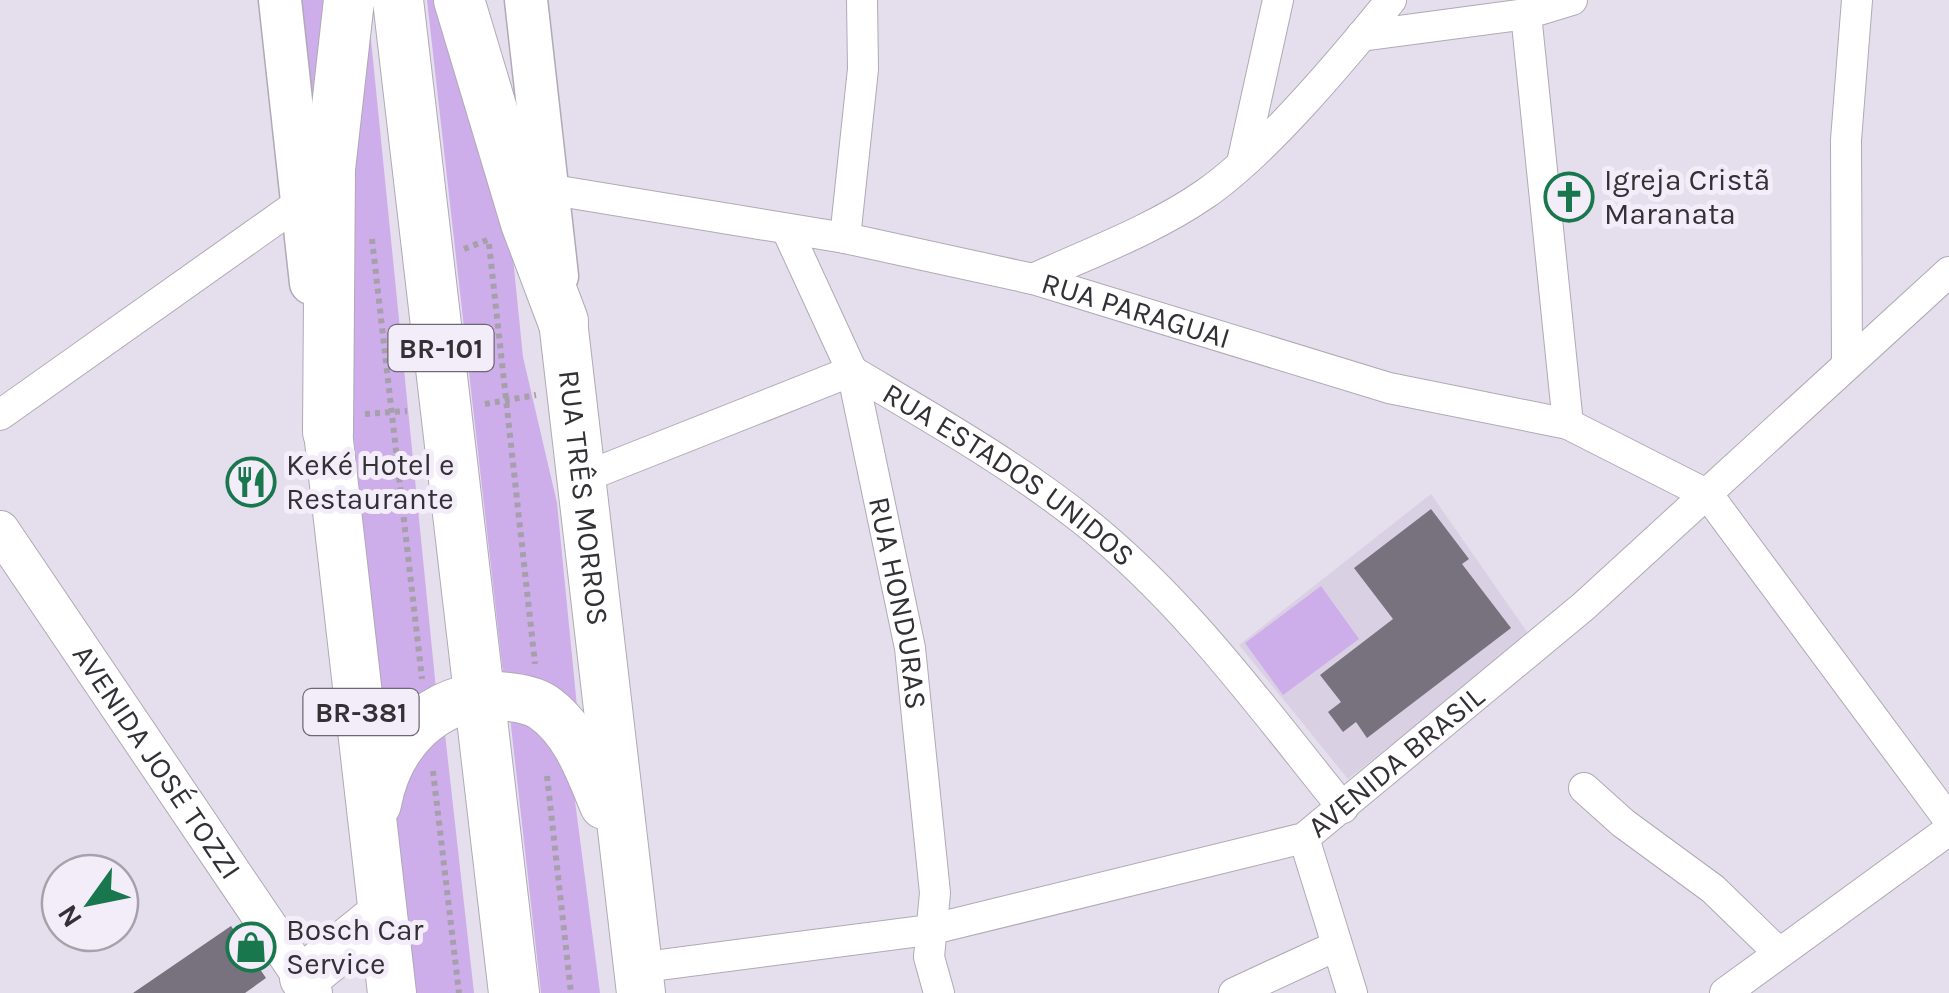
<svg xmlns="http://www.w3.org/2000/svg" width="1949" height="993" font-family="Karla,sans-serif">
	<style>
		.built { fill: #dad0e3 }
		.green { fill: #ceadeb }
		.building { fill: #78727e }
		.lines { fill: none; stroke-linecap: round; stroke-linejoin: round }
		.minor-casing { stroke: #b0a9b6; stroke-width: 32 }
		.tertiary-casing { stroke: #b0a9b6; stroke-width: 40 }
		.secondary-casing { stroke: #b0a9b6; stroke-width: 45 }
		.primary-casing { stroke: #b0a9b6; stroke-width: 50 }
		.trunk-casing { stroke: #b0a9b6; stroke-width: 52 }
		.path { stroke: #a5a0aa; stroke-width: 6; stroke-dasharray: 5 5; stroke-linecap: butt }
		.minor { stroke: #fff; stroke-width: 30 }
		.tertiary { stroke: #fff; stroke-width: 38 }
		.secondary { stroke: #fff; stroke-width: 42 }
		.primary { stroke: #fff; stroke-width: 48 }
		.trunk { stroke: #fff; stroke-width: 50 }
		.labels { text-anchor: middle; stroke-width: 10; stroke-linejoin: round; paint-order: stroke }
		.shield { fill: #f3ecf9; stroke: #6d6970; stroke-width: 2.5 }
		.shield-label { font-size: 28px; font-weight: bold; fill: #343136 }
		.poi-label { font-size: 30px; fill: #343136; stroke: #f3ecf9; text-anchor: start }
		.street-label { font-size: 30px; fill: #343136; stroke: #f3ecf9 }
	</style>
	<rect width="100%" height="100%" fill="#e5deec"/>
	<path class="built" d="M1431 494 1530 636 1348 779 1239 645Z"/>
	<path class="green" d="M290 0H335L312 206Z
		M367 0 436 689 405 704 373 738 356 550 361 504 341 322Z
		M427 0H443L511 239 523 357 557 503 578 717 504 682Z
		M1321 586 1359 639 1283 695 1245 643Z
		M510 717 545 733 572 778 600 993H541Z
		M444 725 474 993H402L387 793Z"/>
	<path class="building" d="M1431 509 1469 559 1462 564 1511 628 1367 738 1356 722 1343 732 1328 712 1341 702 1320 675 1393 619 1354 568Z
		M231 926 266 978 245 993H133Z"/>
	<g class="lines">
		<g class="minor-casing">
			<g id="minor">
				<path d="M1526 14 1568 424"/>
				<path d="M1361 36 1526 14 1572 0"/>
				<path d="M1242 163 1278 0"/>
				<path id="s1" d="M547 189 845 238 1033 279 1389 388 1568 424 1708 495 1949 820"/>
				<path id="s2" d="M787 230 852 371 910 648 935 893 929 957 939 993"/>
				<path d="M845 238 863 69 862 0"/>
				<path d="M1033 279C1090 253 1153 230 1205 194 1265 153 1344 58 1391 0"/>
				<path d="M1847 363 1846 140 1857 0"/>
				<path id="s3" d="M852 371C931 418 1011 463 1083 520 1185 601 1262 708 1343 808"/>
				<path d="M0 415 302 201"/>
				<path d="M582 478 852 371"/>
				<path d="M1584 788 1623 823 1713 889 1778 952"/>
				<path d="M1304 838 1352 993"/>
				<path id="s4" d="M637 968 929 930 1304 838 1584 606 1949 272"/>
				<path d="M1234 993 1336 946"/>
				<path d="M1725 993 1949 830"/>
			</g>
		</g>
		<g class="tertiary-casing">
			<g id="tertiary">
				<path id="s5" d="M0 530 313 993"/>
			</g>
		</g>
		<g class="secondary-casing">
			<path id="secondary" d="M280 0 311 283
				M526 0 557 276"/>
		</g>
		<g class="primary-casing">
			<g id="primary">
				<path id="s6" d="M563 321 641 993"/>
				<path d="M328 432 392 993"/>
				<path d="M377 804C388 743 433 694 498 696 513 697 531 699 543 707 576 730 589 769 604 805"/>
				<path d="M304 978 382 915"/>
			</g>
		</g>
		<g class="trunk-casing">
			<path id="trunk" d="M398 0 514 993
				M459 0 526 223 563 321
				M328 432 330 169 349 0"/>
		</g>
		<path class="path" d="M372 239 422 679
			M489 244 535 664
			M464 249 490 239
			M485 404 536 395
			M365 414 407 411
			M433 771 459 993
			M547 776 571 993"/>
		<use href="#minor" class="minor"/>
		<use href="#tertiary" class="tertiary"/>
		<use href="#secondary" class="secondary"/>
		<use href="#primary" class="primary"/>
		<use href="#trunk" class="trunk"/>
	</g>
	<defs>
		<g id="church-ring" transform="scale(2.5)"><circle r="9.5" fill="#f3ecf9" stroke="#19774d" stroke-width="1.5"/><path d="M-1.2-6h2.4v3.5h3.3v2.4h-3.3V6h-2.4V-.1h-3.3v-2.4h3.3Z" fill="#19774d"/></g>
		<g id="restaurant-ring" transform="scale(2.5)"><circle r="9.5" fill="#f3ecf9" stroke="#19774d" stroke-width="1.5"/><path d="M-5-6h1v4h1v-4h1v4h1v-4h1v5L-1.5 .5V6h-2V.5L-5-1ZM5-6V6H3V1.5H1.5Q1.5-4 5-6Z" fill="#19774d"/></g>
		<g id="shop-ring" transform="scale(2.5)"><circle r="9.5" fill="#f3ecf9" stroke="#19774d" stroke-width="1.5"/><path d="M-5-2.5h2.3a2.7 3.5 0 0 1 5.4 0H5L5.5 6h-11ZM-1.5-2.5h3a1.5 2.3 0 0 0-3 0Z" fill="#19774d"/></g>
	</defs>
	<g fill-rule="evenodd">
		<use href="#church-ring" x="1569" y="197"/>
		<use href="#restaurant-ring" x="251" y="482"/>
		<use href="#shop-ring" x="251" y="947"/>
	</g>
	<g class="labels">
		<g class="shield">
			<rect x="388.5" y="325" width="105" height="46" rx="8"/>
			<rect x="303.5" y="689" width="115" height="46" rx="8"/>
		</g>
		<g class="shield-label">
			<text x="441" y="358">BR-101</text>
			<text x="361" y="722">BR-381</text>
		</g>
		<g class="poi-label">
			<text x="1604" y="190">Igreja Cristã<tspan x="1604" dy="34">Maranata</tspan></text>
			<text x="286" y="475">KeKé Hotel e<tspan x="286" dy="34">Restaurante</tspan></text>
			<text x="286" y="940">Bosch Car<tspan x="286" dy="34">Service</tspan></text>
		</g>
		<g class="street-label">
			<text dy="10" stroke="none"><textPath href="#s1" startOffset="602">RUA PARAGUAI</textPath></text>
			<text dy="10" stroke="none"><textPath href="#s3" startOffset="188">RUA ESTADOS UNIDOS</textPath></text>
			<text dy="10" stroke="none"><textPath href="#s6" startOffset="178">RUA TRÊS MORROS</textPath></text>
			<text dy="10" stroke="none"><textPath href="#s2" startOffset="392">RUA HONDURAS</textPath></text>
			<text dy="10" stroke="none"><textPath href="#s5" startOffset="280">AVENIDA JOSÉ TOZZI</textPath></text>
			<text dy="10" stroke="none"><textPath href="#s4" startOffset="800">AVENIDA BRASIL</textPath></text>
		</g>
	</g>
	<g transform="translate(90 903) rotate(237)"><circle r="48" fill="#f3ecf9" stroke="#a7a1ab" stroke-width="2.5"/>
	<path d="M0-8L18 38L0 25L-18 38Z" fill="#19774d"/>
	<text y="-15" font-size="28" font-weight="bold" text-anchor="middle" fill="#343136">N</text>
	</g>
</svg>
